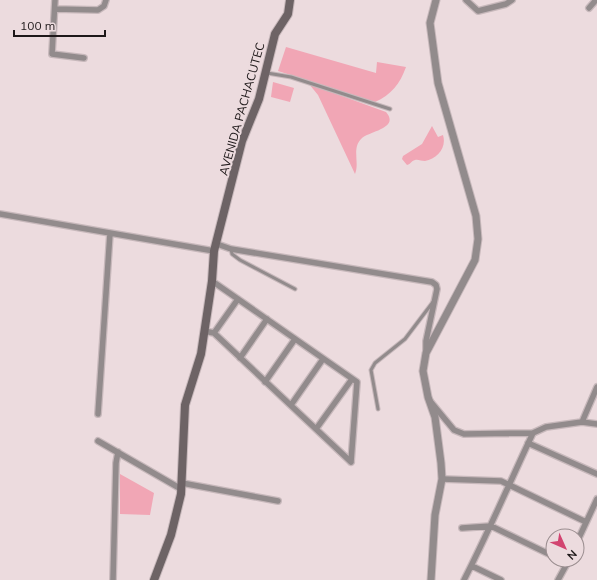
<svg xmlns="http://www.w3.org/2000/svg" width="597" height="580" font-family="Mulish,sans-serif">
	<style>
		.green { fill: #f1a6b5 }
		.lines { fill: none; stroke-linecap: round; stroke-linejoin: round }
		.service-casing { stroke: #c7b8bb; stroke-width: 5 }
		.minor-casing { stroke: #c7b8bb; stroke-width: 8 }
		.tertiary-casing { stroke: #c7b8bb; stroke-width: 9 }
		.secondary-casing { stroke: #c7b8bb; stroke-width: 10 }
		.service { stroke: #928b8c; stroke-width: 3 }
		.minor { stroke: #928b8c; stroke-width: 5.5 }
		.tertiary { stroke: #928b8c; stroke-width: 7 }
		.secondary { stroke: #6d6365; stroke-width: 8 }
		.labels { text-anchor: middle; stroke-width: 4; stroke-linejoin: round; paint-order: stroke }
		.street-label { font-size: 12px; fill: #1e1819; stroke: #ecdbde }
	</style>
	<rect width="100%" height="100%" fill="#ecdbde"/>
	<path class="green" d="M286 47 376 73 377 62 406 67C400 84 391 95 375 102L278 71Z
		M273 82 294 88 290 102 271 97Z
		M309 84 386 112C400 128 370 131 362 138 351 148 360 162 355 174L318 95Z
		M432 126 438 137 443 135C447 148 437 159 425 161 421 161 418 159 415 160 411 161 411 164 407 165L402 159 403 156 422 144Z
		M120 474 154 493 150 515 120 514Z"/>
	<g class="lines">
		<g class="service-casing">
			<path id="service" d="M267 73 291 77 390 109
				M231 249 232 254 240 260 295 289
				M378 409 371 370 375 363 405 339 433 302"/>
		</g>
		<g class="minor-casing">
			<path id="minor" d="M55 0 52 54 84 58
				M466 0 478 11 506 4 512 0
				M589 8 596 0
				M55 9 98 10 104 6 106 0
				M0 214 214 251
				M217 244 231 249 432 282 436 285 437 289 426 341V353
				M212 281 357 382 351 462
				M204 331 214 333 351 462
				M214 333 238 299
				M240 358 267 319
				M265 382 295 339
				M430 401 454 430 464 434 533 433 546 427 582 422 597 424
				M291 405 323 359
				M98 414 110 233
				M582 422 597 387
				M316 429 352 379
				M98 441 181 489
				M528 443 597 474
				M442 479 501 481 586 522
				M182 483 278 501
				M462 528 491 526 553 556
				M577 542 597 499
				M560 560 567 563
				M472 566 501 580
				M113 580 116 463 118 452
				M464 580C489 531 510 482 533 433
				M558 580 569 560"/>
		</g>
		<g class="tertiary-casing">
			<path id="tertiary" d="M431 580 435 515 442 479 441 463 435 417 428 397 423 371 426 353 475 260 478 239 476 216 438 83 430 23 436 0"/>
		</g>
		<g class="secondary-casing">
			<path id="secondary" d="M154 580 171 535 181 494 185 405 201 354 212 281 214 251 242 141 259 99 275 34 288 14 290 0"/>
		</g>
		<use href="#service" class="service"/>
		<use href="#minor" class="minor"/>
		<use href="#tertiary" class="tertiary"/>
		<use href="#secondary" class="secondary"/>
	</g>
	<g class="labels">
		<g class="street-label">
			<text transform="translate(242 109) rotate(-74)" y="4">AVENIDA PACHACUTEC</text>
		</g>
	</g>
	<g transform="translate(565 548) rotate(135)"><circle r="19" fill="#ecdbde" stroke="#9a8d8f"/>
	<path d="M0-3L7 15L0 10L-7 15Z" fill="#d24470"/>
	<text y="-6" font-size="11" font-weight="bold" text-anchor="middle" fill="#1e1819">N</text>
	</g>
	<path d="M14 30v6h91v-6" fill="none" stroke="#1e1819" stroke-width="2"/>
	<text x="20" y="30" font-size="12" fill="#1e1819" stroke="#ecdbde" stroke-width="3" paint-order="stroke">100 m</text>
</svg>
